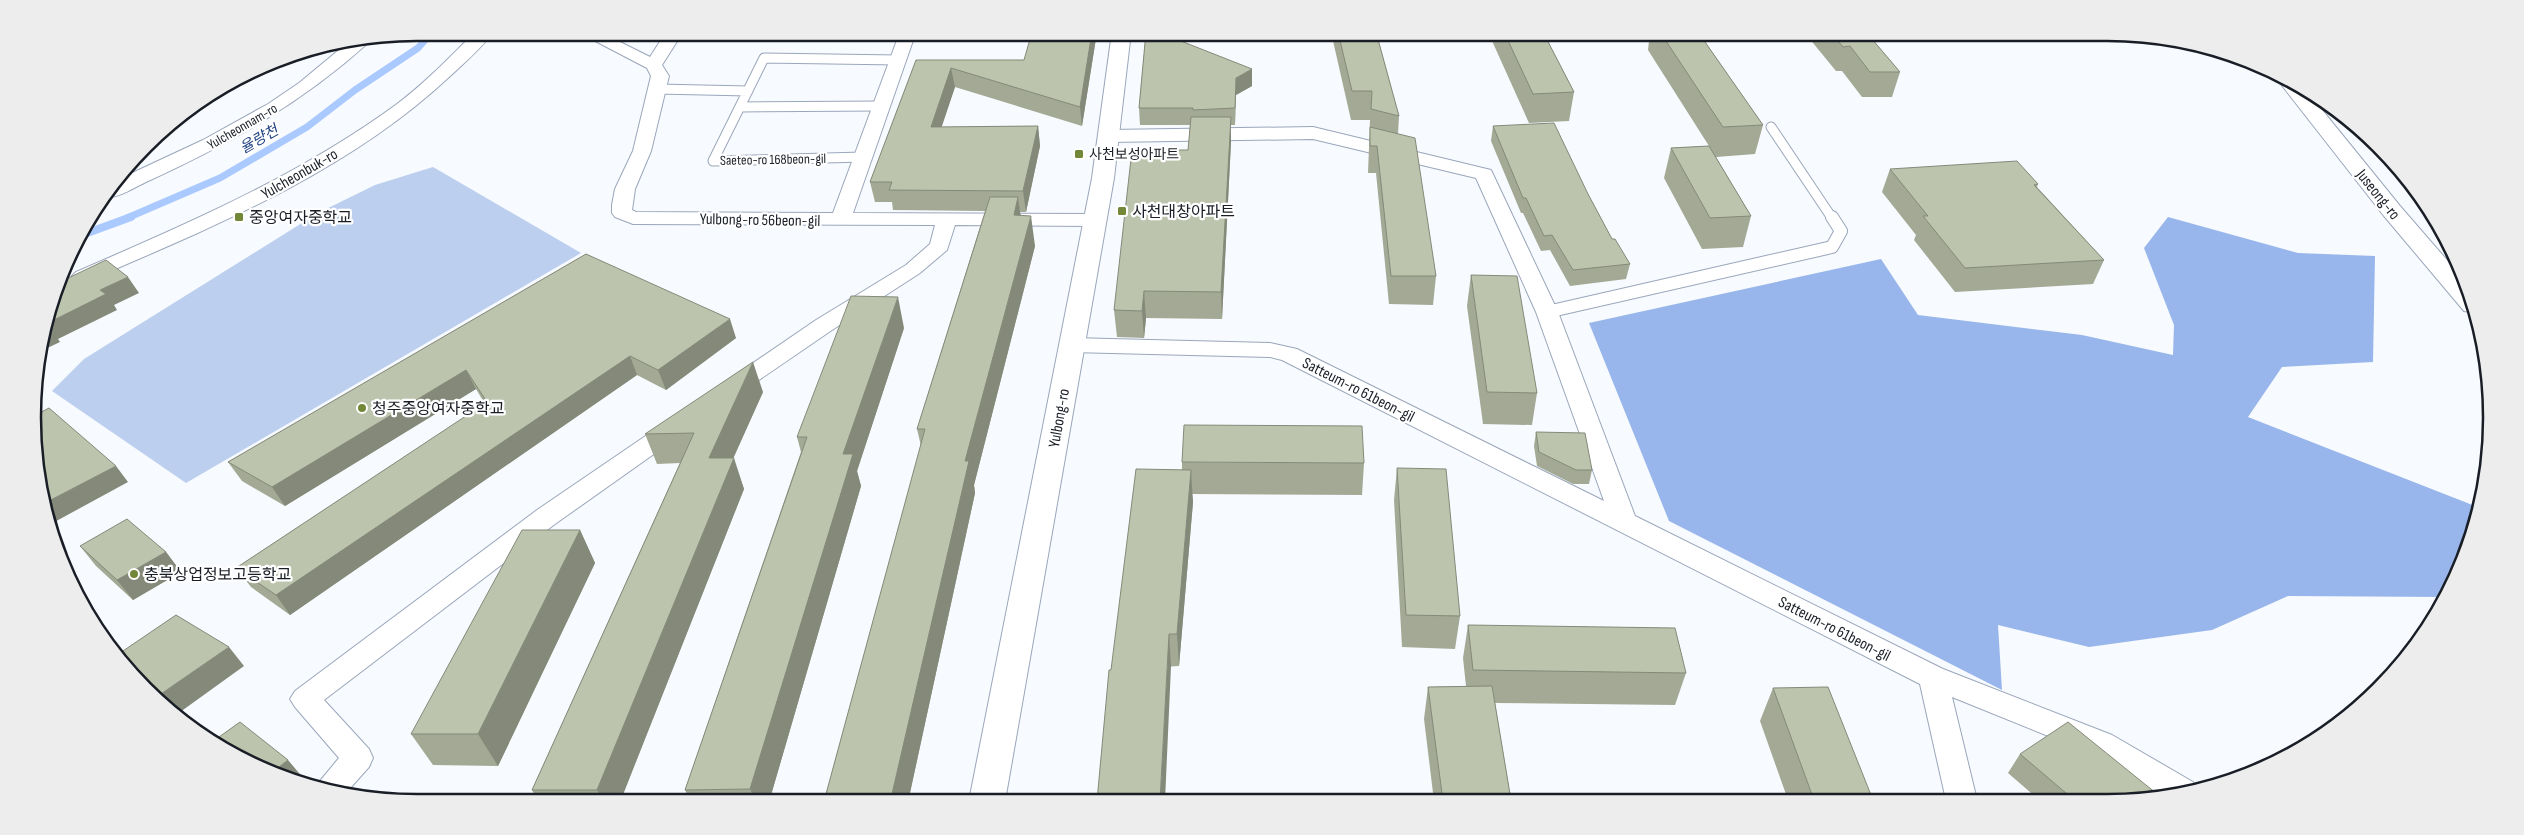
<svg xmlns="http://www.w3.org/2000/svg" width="2524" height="835" font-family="'Sofia Sans Condensed','Noto Sans KR',sans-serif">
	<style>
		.green { fill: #bccfef }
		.forest { fill: #98b6eb }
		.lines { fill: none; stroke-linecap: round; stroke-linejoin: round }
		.stream-far1 { stroke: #aac9ff; stroke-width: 7 }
		.stream { stroke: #aac9ff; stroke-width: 8 }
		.service-far1-casing { stroke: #9aa6bb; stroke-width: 11 }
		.service-casing { stroke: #9aa6bb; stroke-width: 14 }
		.minor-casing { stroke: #9aa6bb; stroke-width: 2 }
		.tertiary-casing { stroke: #9aa6bb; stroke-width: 2 }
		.service-far1 { stroke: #fff; stroke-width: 9 }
		.service { stroke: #fff; stroke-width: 12 }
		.minor { fill: #fff; fill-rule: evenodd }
		.tertiary { fill: #fff; fill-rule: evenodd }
		.wall { fill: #a3a995 }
		.shaded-wall { fill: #848979 }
		.building { fill: #bdc4ad; stroke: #848979 }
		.poi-dot { fill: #738738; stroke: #fff; stroke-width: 2 }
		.labels { text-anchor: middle; stroke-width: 4.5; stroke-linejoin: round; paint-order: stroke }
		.far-street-label { font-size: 14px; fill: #191e26; stroke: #fff }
		.far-poi-label { font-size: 14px; fill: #191e26; stroke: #fff; text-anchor: start }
		.far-water-label { font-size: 15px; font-style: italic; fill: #234483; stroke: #fff }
		.street-label { font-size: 16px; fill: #191e26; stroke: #fff }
		.poi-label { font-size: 16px; fill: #191e26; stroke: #fff; text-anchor: start }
		.rim { fill: none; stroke: #191e26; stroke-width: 2.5 }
	</style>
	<rect width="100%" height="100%" fill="#f7fafe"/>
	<path class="green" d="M433 167 581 253 186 483 52 391 84 359 318 213 375 185Z"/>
	<path class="forest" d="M2168 217 2298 253 2375 256 2373 362 2282 367 2248 417 2475 506 2478 508 2445 597 2288 596 2212 630 2089 647 1998 625 2002 690 1669 521 1589 323 1881 259 1918 315 2082 335 2173 355 2174 325 2144 248Z"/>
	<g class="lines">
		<path class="stream-far1" d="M127 218 220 178 307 127 355 90 418 48 432 32"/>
		<path class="stream" d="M79 236 131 217"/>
		<g class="service-far1-casing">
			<path id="service-far1" d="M657 89 748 91
				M740 107 881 106
				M1771 127 1832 218
				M863 157 713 161 764 58 898 60"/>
		</g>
		<g class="service-casing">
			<path id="service" d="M1547 312 1832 247 1841 231 1832 217"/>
		</g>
		<g class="minor-casing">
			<path id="minor" d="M475 32H493C481 49 463 64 448 78 347 172 215 226 90 280L83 282 76 280 72 276 76 272C187 224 299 176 397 104 425 83 450 57 475 32Z
				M578 32H600L650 57 666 32H683L662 65 669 76 651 151 635 189 632 210 636 212 833 213 900 32H916L853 213 1095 214 1102 216 1105 220 1102 224 1095 226 955 225 947 250 920 273 832 330 737 395 729 398 721 395 717 390 721 385 816 320 906 265 930 244 935 225 633 224 615 217 612 213V205L615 189 633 151 651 76 647 68Z
				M371 37 369 42C303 102 228 145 146 182 135 187 116 200 103 197L113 182 203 140 268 104 299 83 352 39Z
				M1313 127 1491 170 1558 312 1635 516 1943 669 2112 735 2193 782 2196 787 2165 797 2090 753 1952 697 1977 800H1946L1920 684 1282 360 1270 357 1071 352 1063 350 1060 345 1063 340 1071 338 1270 343 1297 349 1604 501 1536 312 1476 178 1313 139 1109 142 1102 140 1100 136 1102 132 1109 130Z
				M677 418 685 420 689 426 685 432 555 524 324 700 369 749 373 758 369 767 344 795 315 787 339 758 295 707 290 699 295 691 537 510 669 420Z"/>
		</g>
		<g class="tertiary-casing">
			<path id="tertiary" d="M1112 32H1131L1114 178 1005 801H969L1092 178Z
				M2279 75 2306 90 2400 206 2466 282 2475 313 2464 311 2384 216 2280 83 2277 79Z"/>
		</g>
		<use href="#service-far1" class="service-far1"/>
		<use href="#service" class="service"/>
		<use href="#minor" class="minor"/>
		<use href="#tertiary" class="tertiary"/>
	</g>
	<path class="wall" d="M1097 32 1082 126 955 87 941 127 1038 126 1040 146 1026 212H1020L1021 216 1035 246 974 485 975 493 908 802H829L826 794 921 446 917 429 985 211 893 210 892 202H875L870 182 916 60H1024Z
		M1131 32H1275L1274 40 1181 41 1252 86 1236 95 1235 125H1231V142L1222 319 1146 318 1144 338 1117 337 1114 310 1188 150 1190 125H1140L1139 108 1145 42H1132Z
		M1331 32H1376L1399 116 1398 134 1436 276 1433 305 1389 304 1376 173H1368L1370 120H1351Z
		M1488 32H1543L1574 92 1569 121 1529 123Z
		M1650 32H1698L1763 125 1755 154 1716 157 1751 216 1743 247 1702 249 1664 178 1671 148 1709 146 1648 50Z
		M1804 32H1866L1900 72 1892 97H1862L1842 71H1836Z
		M1493 126 1588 194 1612 239 1630 264 1626 279 1570 286 1550 250 1541 251 1523 213H1521L1491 141Z
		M1890 169 2038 184 2037 187 2104 260 2093 284 1955 292 1914 240 1916 235 1882 192Z
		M586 254 736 338 666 390 637 375 290 615 251 587 236 568 485 404 476 389 285 506 242 481 228 462Z
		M1471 275 1537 393 1532 425 1483 424 1467 306Z
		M904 328 857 471 861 486 769 802H691L685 790 801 452 797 437Z
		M763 392 733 458 744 489 620 802H539L532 790 680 463 657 464 645 434Z
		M1536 432 1592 470 1589 484H1573L1537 466 1534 446Z
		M1182 462 1364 463 1362 495 1192 494 1193 502 1179 666 1111 670 1182 470Z
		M1397 468 1460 616 1455 649 1402 647 1394 500Z
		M580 530 595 563 498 766 433 765 411 734Z
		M80 546 166 552 181 572 133 600 96 566Z
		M1468 625 1686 673 1675 705 1495 703 1511 800 1434 801 1424 719 1428 687 1466 686 1463 658Z
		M1773 688 1873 800H1788L1760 721Z
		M2020 754 2157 799H2038L2008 773Z"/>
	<path class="shaded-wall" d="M1092 32H1097L1082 126 1080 107Z
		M951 68 955 87 935 147 931 127Z
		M1252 69V86L1236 95 1235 125 1236 78Z
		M1231 117V142L1222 319 1221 292Z
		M1038 126 1040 146 1026 212 1023 191Z
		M1018 197 1022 227 1014 215Z
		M1031 216 1035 246 974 485 975 493 908 802H895L892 794 965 461Z
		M128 277 139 293 114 305 117 310 58 339 60 342 41 351 50 322 100 290Z
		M1144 291 1146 318 1144 338 1142 311Z
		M898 297 904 328 857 471 861 486 769 802H756L750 789 843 454Z
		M730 319 736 338 666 390 658 370Z
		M630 356 637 375 290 615 276 595Z
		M753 362 763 392 720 488 709 458Z
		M37 364 39 368 36 369V368Z
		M466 370 476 389 285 506 272 487Z
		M734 458 744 489 620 802H604L597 790Z
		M116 466 128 482 49 525 46 517 43 504Z
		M1191 470 1193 502 1179 666 1177 634Z
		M580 530 595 563 498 766 478 734Z
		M166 552 181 572 133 600 117 580Z
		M1169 634 1171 666 1165 801H1160Z
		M229 647 244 666 176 715 155 698Z
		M288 760 304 779 300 782 271 773Z"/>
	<path class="building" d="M1032 32H1092L1080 107 951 68 931 127 1038 126 1023 191 889 190 892 182H870L916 60H1024Z
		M1146 32H1158L1252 69 1236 78 1235 108 1193 110V108H1139Z
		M1338 32H1376L1399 116 1371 109 1372 91H1352Z
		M1504 32H1543L1574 92 1533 94Z
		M1660 32H1698L1763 125 1723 127Z
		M1831 32H1866L1900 72H1870L1850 46 1843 47Z
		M1191 117H1231L1221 292 1144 291 1142 311 1114 310 1132 150H1188Z
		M1554 123 1588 194 1612 239H1615L1630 264 1573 270 1552 235 1544 236 1526 198H1523L1493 126Z
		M1370 127 1415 138 1436 276H1391L1377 146H1370Z
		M1709 146 1751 216 1710 218 1671 148Z
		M2017 161 2038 184 2034 185 2104 260 1965 268 1923 216H1928L1890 169Z
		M990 197H1018L1014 215 1031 216 965 461H969L892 794H826L925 429H917Z
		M586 254 730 319 658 370 630 356 276 595 236 568 487 402 466 370 272 487 228 462Z
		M106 260 128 277 100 290 106 294 50 322 62 281Z
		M1471 275 1517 276 1537 393 1487 392Z
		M851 296 898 297 843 454H853L750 789 685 790 807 437H797Z
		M753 362 709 458H734L597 790H532L694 433 645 434Z
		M49 408 116 466 43 504 33 443 34 416Z
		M1184 425 1362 426 1364 463 1182 462Z
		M1536 432 1585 433 1592 470H1576L1539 452Z
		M1397 468 1446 469 1460 616 1406 615Z
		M1136 469 1191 470 1177 634H1169L1160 801H1097L1109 670H1111Z
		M127 519 166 552 117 580 80 546Z
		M522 530H580L478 734H411Z
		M176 615 229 647 155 698 145 690 117 655Z
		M1468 625 1675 628 1686 673 1473 670Z
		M1492 686 1511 800 1443 801 1428 687Z
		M1828 687 1873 800H1814L1773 688Z
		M240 722 288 760 271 773 212 742Z
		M2068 722 2162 798 2157 799H2073L2020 754Z"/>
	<g class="poi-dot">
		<rect x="1074" y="149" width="10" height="10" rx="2.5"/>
		<rect x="1117" y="206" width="10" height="10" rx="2.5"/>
		<rect x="234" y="212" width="10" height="10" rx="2.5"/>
		<circle cx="362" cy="408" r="5"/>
		<circle cx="134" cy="574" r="5"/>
	</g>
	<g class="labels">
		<g class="far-street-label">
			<text transform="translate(242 126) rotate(-30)" y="5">Yulcheonnam-ro</text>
			<text transform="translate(773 159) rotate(-1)" y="5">Saeteo-ro 168beon-gil</text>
		</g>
		<g class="far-poi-label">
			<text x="1089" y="159">사천보성아파트</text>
		</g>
		<g class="far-water-label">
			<text transform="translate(259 139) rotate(-30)" y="5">율량천</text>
		</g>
		<g class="street-label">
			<text transform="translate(299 173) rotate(-30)" y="6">Yulcheonbuk-ro</text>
			<text transform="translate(2379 194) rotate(51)" y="6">Juseong-ro</text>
			<text transform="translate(760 219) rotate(1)" y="6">Yulbong-ro 56beon-gil</text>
			<text transform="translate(1359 389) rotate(27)" y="6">Satteum-ro 61beon-gil</text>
			<text transform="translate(1058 418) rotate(-80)" y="6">Yulbong-ro</text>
			<text transform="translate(1835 628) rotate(27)" y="6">Satteum-ro 61beon-gil</text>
		</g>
		<g class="poi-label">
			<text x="1132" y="217">사천대창아파트</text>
			<text x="249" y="223">중앙여자중학교</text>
			<text x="372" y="414">청주중앙여자중학교</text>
			<text x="144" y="580">충북상업정보고등학교</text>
		</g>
	</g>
	<path d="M0 0H2524V835H0ZM417 41H2107A376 376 0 0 1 2483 417V418A376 376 0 0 1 2107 794H417A376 376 0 0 1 41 418V417A376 376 0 0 1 417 41Z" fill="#ededee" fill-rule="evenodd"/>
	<path class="rim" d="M417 41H2107A376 376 0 0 1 2483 417V418A376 376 0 0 1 2107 794H417A376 376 0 0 1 41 418V417A376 376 0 0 1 417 41Z"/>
</svg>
